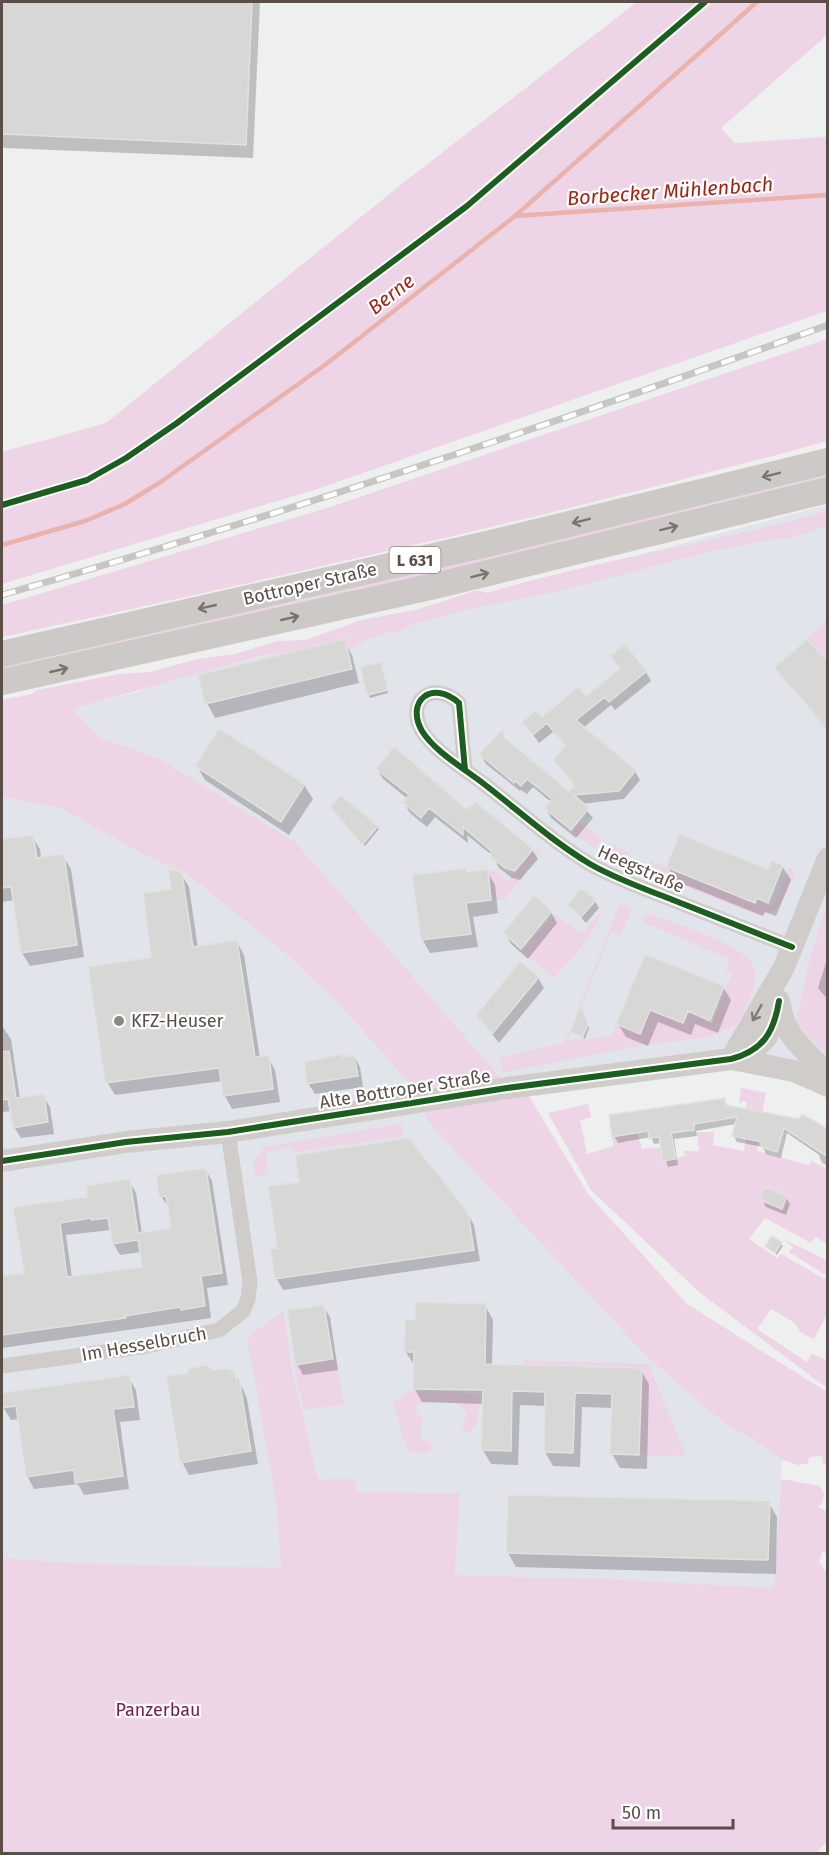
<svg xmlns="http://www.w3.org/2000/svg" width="829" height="1855" font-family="'Fira Sans',sans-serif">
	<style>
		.commercial { fill: #e1e4eb; fill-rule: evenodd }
		.green { fill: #edd4e6 }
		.shadow { fill: #0003; fill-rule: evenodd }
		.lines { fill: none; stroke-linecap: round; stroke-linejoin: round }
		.stream { stroke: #eab2aa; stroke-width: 4.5 }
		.building { fill: #d7d7d6; stroke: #e1e1e0; stroke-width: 1.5; fill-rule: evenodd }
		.street { stroke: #cfccca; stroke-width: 15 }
		.secondary { stroke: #cfccca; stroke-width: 22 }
		.primary { stroke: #ccc9c6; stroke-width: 26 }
		.rail-casing { stroke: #c8c6c4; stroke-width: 7 }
		.rail { stroke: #fff; stroke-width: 4.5; stroke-dasharray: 14; stroke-linecap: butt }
		.cycleway-casing { stroke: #fff; stroke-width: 10 }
		.cycleway { stroke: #1b5e20; stroke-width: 6 }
		.oneway { stroke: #7c736c }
		.oneway2 { stroke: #837a74 }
		.poi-dot { fill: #8e8681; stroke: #fff; stroke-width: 2 }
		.labels { text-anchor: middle; stroke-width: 4.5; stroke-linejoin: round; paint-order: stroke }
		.shield { fill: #fff; stroke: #8c837e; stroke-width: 1.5 }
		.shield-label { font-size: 16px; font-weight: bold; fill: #5a4e46 }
		.street-label { font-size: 18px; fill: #5a4e46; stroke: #fff }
		.poi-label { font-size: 18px; fill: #5a4e46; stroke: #fff; text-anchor: start }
		.park-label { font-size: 18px; fill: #781a50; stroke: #fff }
		.water-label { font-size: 20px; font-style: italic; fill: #a12512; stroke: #fff }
	</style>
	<rect width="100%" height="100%" fill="#eeefef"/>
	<path class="commercial" d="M827 505V1086L760 1063 507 1085 431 998 159 759 99 737 71 709 137 692 170 680ZM730 959 755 984 739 1020 732 1028 708 1037 640 1046 503 1071 500 1058 583 1037 585 1040 642 1034 711 1023 732 971Z
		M2 797 60 808 145 855 187 874 284 952 338 1003 409 1083 429 1123 648 1358 725 1424 749 1437 782 1460 774 1588 607 1579 455 1575 459 1493 356 1492 354 1479 318 1481 292 1371 282 1311 276 1500 281 1569 90 1564 2 1558Z"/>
	<path class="green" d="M637 2H827V35L721 128 735 143 827 137V311L320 488 2 584V452L106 423 408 179Z
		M827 339V441C555 516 278 577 2 637V605L327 508Z
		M827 472V478L371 589 2 671V663L306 599Z
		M827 511V525L790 539H775L705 553 559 591 465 610 408 626 397 633 390 632 364 641 349 650 263 655 72 709 99 737 159 759 295 842 507 1085 524 1088 588 1194 687 1304 827 1392V1465L823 1463 822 1455 809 1458 808 1463 799 1465 782 1460 749 1437 725 1424 648 1358 429 1123 409 1083 338 1003 284 952 187 874 145 855 60 808 2 797V700L32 694 37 690 119 674 150 672 198 659 235 654 277 641 306 640 361 620 419 609 477 590 487 593C599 559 715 544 827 511Z
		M827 620V664L806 640Z
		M579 822 602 839 595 848 571 832Z
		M613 845 629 853 624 865 606 854Z
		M534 850 539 854 504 900H492L489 871 494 870 508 882Z
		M651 861 756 904 758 901 773 907 789 868 795 871C787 892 783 914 757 915L645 871Z
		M620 904 632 909 621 935 611 932 567 1041 584 1037 585 1040 611 1036 616 1024 642 1034 650 1011 684 1025 688 1013 712 1023 732 972 725 970 730 959 642 922 647 913C670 922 750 945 755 970 759 988 743 1010 736 1026L708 1037 640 1046 503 1072 499 1058 565 1042Z
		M603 909C593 936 574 957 554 978L522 951 555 914 581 934Z
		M824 913 828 914 827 1053 802 1033 796 1021 811 955Z
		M741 1088 766 1093 762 1114 745 1110 747 1103 744 1100 739 1104Z
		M588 1104 591 1117 580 1120 587 1154 614 1146 612 1137 637 1133 642 1149 661 1147 663 1161 685 1156 684 1151H699L697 1132H714L713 1145 744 1151 747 1132 759 1136 757 1151 808 1165 812 1161 827 1169V1244L816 1237 811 1243 765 1218 749 1239 777 1258 781 1254 824 1279 827 1276 789 1252 793 1247 783 1239 827 1260V1314L814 1339 800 1332 795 1323 771 1309 757 1329 807 1362 812 1354 827 1360V1388L699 1292 591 1190 548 1113Z
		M401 1124 404 1136 295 1152 292 1147 266 1152 268 1174 255 1176 254 1160 265 1147Z
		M283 1311 292 1371 318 1480 355 1479 357 1492 460 1493 455 1575 607 1579 774 1588 781 1479 820 1486 824 1494 822 1504 818 1506 828 1513 827 1553 822 1552 819 1562 828 1574 827 1843 814 1854 2 1853V1558L90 1564 281 1568 276 1500 247 1338Z
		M336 1359 344 1404 304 1410 294 1367Z
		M523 1360 648 1364 686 1456 639 1455 642 1368 521 1365Z
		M408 1391C431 1392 458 1389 480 1398L477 1422 470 1434 462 1427 467 1414 459 1404 432 1401 415 1406 417 1414 422 1418 420 1439 431 1444V1451L421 1454 417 1451 412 1453C400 1440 401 1421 393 1404Z"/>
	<path class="shadow" d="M2 2H260L253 158 4 148 2 143Z
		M344 641 352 655 359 683 215 718 207 703Z
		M612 656 646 672 651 681 615 710 611 705 583 728 635 771 640 780 624 799 581 804 593 818 576 838 551 818 546 808 551 802 533 787 527 794 521 790 520 791 486 764 481 755 503 732 508 743 570 793 576 787 555 760 566 747 553 732 539 743 524 722 542 719 585 698 620 669Z
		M828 664V731L776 668Z
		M382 667 388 693 370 698 362 669Z
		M197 766 304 785 313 799 289 835 205 780Z
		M377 769 466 811 532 850 538 859 520 880 512 878 499 868 493 856 467 835 468 843 435 817 427 827 410 813 404 803 408 799 383 779Z
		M334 811 377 827 379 829 365 846Z
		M32 836 40 849 41 859 63 856 71 869 84 957 30 966 22 953 14 900 2 902V841Z
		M782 866 791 880 776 916 765 912 763 916 676 881 668 867 769 871Z
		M466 869 468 874 487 871 495 885 498 913 473 917 478 947 430 953 422 939Z
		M181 874 189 887 198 948 237 942 244 955 260 1058 268 1057 275 1070 280 1102 232 1109 225 1096 223 1081 115 1095 107 1082 153 958 173 890Z
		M534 897 551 912 557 923 528 959 511 944 505 933Z
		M595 901 599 908 586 923 569 905Z
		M645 956 723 987 731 1000 718 1033 695 1024 691 1035 658 1022 648 1046 626 1037 618 1024Z
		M828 956V1000L818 988Z
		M538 978 544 988 499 1043 477 1015Z
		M581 1008 589 1028 585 1039 572 1032Z
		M2 1026 11 1039 20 1099 43 1096 50 1107 54 1134 21 1138 14 1127 12 1111 2 1112Z
		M354 1056 360 1067 363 1087 315 1094 308 1083 342 1058Z
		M724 1099 728 1106 764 1116 761 1112 799 1120 828 1133V1166L822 1163 819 1155 787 1133 781 1158 766 1154 763 1147 737 1142 734 1136 736 1124 696 1131 697 1136 674 1139 678 1165 668 1167 661 1143 654 1144 651 1137 618 1143 614 1136Z
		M205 1169 212 1181 228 1285 207 1288 211 1318 2 1348V1277L25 1274 15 1208 89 1198 129 1181 136 1193 142 1234 172 1229 169 1208 161 1196ZM111 1230 113 1243 120 1255 141 1252 143 1268 72 1278 66 1235Z
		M786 1197 790 1204 786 1215 766 1207 762 1200Z
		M467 1213 474 1225 480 1261 283 1290 276 1278 279 1249Z
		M781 1244 783 1246 777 1255 767 1246Z
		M485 1305 493 1320 492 1366 641 1370 649 1384 647 1469 620 1468 612 1454 613 1408 582 1407 580 1467 553 1466 545 1452 546 1406 520 1405 518 1465 491 1464 483 1450 484 1404 422 1402 414 1388 415 1366 405 1351 416 1321Z
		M323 1306 330 1317 338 1370 303 1375 297 1364Z
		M214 1372 234 1373 242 1387 247 1399 258 1464 189 1475 182 1462Z
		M128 1377 136 1390 140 1420 120 1422 129 1489 84 1495 78 1484 34 1489 27 1476 19 1419 11 1420 3 1407 2 1395Z
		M509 1497 769 1503 777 1517 776 1574 516 1567 508 1553Z"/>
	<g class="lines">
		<path class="stream" d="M515 216 828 195
			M2 545 85 521 125 504 162 481 325 365 515 216 757 2"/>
	</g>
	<path class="building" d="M2 2H252L246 145 2 134Z
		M345 639 352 669 205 704 198 675Z
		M807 639 828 662V729L774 668Z
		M625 644 647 671 609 702 605 697 576 720 636 770 619 791 574 795 589 808 571 830 544 808 552 799 527 779 521 786 516 781 514 783 479 754 503 729 505 738 569 791 575 786 553 760 565 746 547 723 533 735 522 722 536 710 542 717 578 687 586 696 620 668 610 656Z
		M381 662 388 690 367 695 360 667Z
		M219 728 305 784 281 822 195 766Z
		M394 746 466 809 476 802 533 849 515 871 505 868 491 857V851L463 827V835L429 808 421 818 403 803 409 795 376 769Z
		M341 795 378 826 362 845 330 807Z
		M679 834 768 869 771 860 783 865 768 903 757 898 755 903 666 867Z
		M33 835 37 858 64 854 77 945 21 953 11 887 2 888V839Z
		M168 868 182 873 193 947 237 940 255 1057 269 1055 273 1089 223 1096 219 1068 105 1083 88 967 151 957 143 893 171 889Z
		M467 868V872L488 869 491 900 466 903 471 934 421 940 412 875Z
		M581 888 596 900 581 917 567 905Z
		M534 895 552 911 521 949 503 933Z
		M645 954 724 986 710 1021 688 1011 683 1023 650 1010 640 1034 616 1024Z
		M520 961 539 977 492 1034 476 1015Z
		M581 1004 588 1024 583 1037 570 1032Z
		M9 1051 16 1098 44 1094 48 1122 13 1128 8 1099 2 1100V1052Z
		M341 1054 342 1057 354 1055 358 1076 307 1084 304 1062Z
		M725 1098 726 1105 799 1119 802 1114 819 1124 828 1129V1157L784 1128 777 1152 761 1147 762 1142 732 1136 737 1117 694 1124V1130L671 1133 676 1159 663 1161 659 1137 649 1138 648 1131 612 1137 609 1115Z
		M409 1138 468 1212 474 1250 275 1279 270 1249 277 1248 268 1186 299 1182 295 1155Z
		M206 1168 222 1273 201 1276 205 1306 181 1310 180 1307 125 1316 126 1318 2 1335V1276L24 1273 13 1207 87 1197 86 1186 130 1179 138 1233 171 1228 166 1196 159 1197 156 1175ZM91 1218V1220L108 1218 112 1244 138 1240 142 1267 67 1277 60 1223Z
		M765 1187 787 1196 782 1209 760 1200Z
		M772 1236 782 1242 775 1253 765 1246Z
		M415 1302 486 1304 485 1364 642 1368 639 1455 610 1454 612 1394 575 1393 573 1453 544 1452 545 1392 512 1391 511 1451 481 1450 483 1390 413 1389 414 1352H404L405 1319 415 1320Z
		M324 1305 333 1359 295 1365 287 1310Z
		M207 1365 214 1370 228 1368 235 1372 237 1382 240 1384 251 1451 180 1463 166 1376 187 1373 190 1368Z
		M129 1375 134 1407 113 1409 123 1476 75 1483 74 1470 26 1477 16 1406 2 1408V1393Z
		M508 1495 770 1501 768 1560 506 1553Z"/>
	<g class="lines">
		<path class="street" d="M465 770 459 703C432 679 405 701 422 731 435 752 465 769 484 784 519 811 552 841 590 864 616 879 645 889 673 900 713 916 752 931 792 947
			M2 1366 147 1346 219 1330 243 1311 248 1299 250 1282 228 1132"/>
		<path class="secondary" d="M780 1004C785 1042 808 1049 828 1076
			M731 1059 784 967 828 858
			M732 1059 794 1071 828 1086
			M2 1161 126 1142 228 1132 507 1088 731 1059C763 1051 774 1032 779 1001"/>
		<path class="primary" d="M2 654 487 544 828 461
			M2 682 439 585 828 490"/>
		<g class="rail-casing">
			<path id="rail" d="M2 595C280 515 555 424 828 325"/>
		</g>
		<use href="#rail" class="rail"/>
		<g class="cycleway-casing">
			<path id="cycleway" d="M2 505 87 480 126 458 177 423 467 206 705 2
				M465 770 459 703C432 679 405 701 422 731 435 752 465 769 484 784 519 811 552 841 590 864 616 879 645 889 673 900 713 916 752 931 792 947
				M2 1161 126 1142 228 1132 507 1088 731 1059C763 1051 774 1032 779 1001"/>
		</g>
		<use href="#cycleway" class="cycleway"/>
	</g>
	<defs><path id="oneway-shaft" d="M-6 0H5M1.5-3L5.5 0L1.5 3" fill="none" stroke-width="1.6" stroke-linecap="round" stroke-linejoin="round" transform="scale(1.5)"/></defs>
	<g class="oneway">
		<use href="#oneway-shaft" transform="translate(771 475) rotate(166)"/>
		<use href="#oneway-shaft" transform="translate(581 521) rotate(166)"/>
		<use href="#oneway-shaft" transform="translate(669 528) rotate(-14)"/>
		<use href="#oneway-shaft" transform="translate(480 575) rotate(-14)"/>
		<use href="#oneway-shaft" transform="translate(207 607) rotate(167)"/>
		<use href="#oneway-shaft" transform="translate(290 618) rotate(-13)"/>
		<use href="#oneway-shaft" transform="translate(59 670) rotate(-13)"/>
	</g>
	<use class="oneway2" href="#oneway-shaft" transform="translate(757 1013) rotate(119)"/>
	<circle class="poi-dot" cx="119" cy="1021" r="6"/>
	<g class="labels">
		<rect class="shield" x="389.5" y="547" width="51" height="26" rx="4.5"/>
		<g class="shield-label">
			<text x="415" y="566">L 631</text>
		</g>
		<g class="street-label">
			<text transform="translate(310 584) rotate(-13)" y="6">Bottroper Straße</text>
			<text transform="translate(641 869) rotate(24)" y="6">Heegstraße</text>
			<text transform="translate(405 1089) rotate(-9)" y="6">Alte Bottroper Straße</text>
			<text transform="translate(144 1344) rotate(-10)" y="6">Im Hesselbruch</text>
		</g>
		<g class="poi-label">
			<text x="131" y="1027">KFZ-Heuser</text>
		</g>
		<g class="park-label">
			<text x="158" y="1716">Panzerbau</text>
		</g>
		<g class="water-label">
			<text transform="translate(670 191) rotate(-4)" y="7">Borbecker Mühlenbach</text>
			<text transform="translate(391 294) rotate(-38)" y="7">Berne</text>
		</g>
	</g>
	<rect width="829" height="1855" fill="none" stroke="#5a4e46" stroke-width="6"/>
	<path d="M613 1819v9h120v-9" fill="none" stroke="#5a4e46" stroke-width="3"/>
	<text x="622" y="1819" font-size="18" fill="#5a4e46" stroke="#ffffff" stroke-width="4.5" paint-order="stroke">50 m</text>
</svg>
